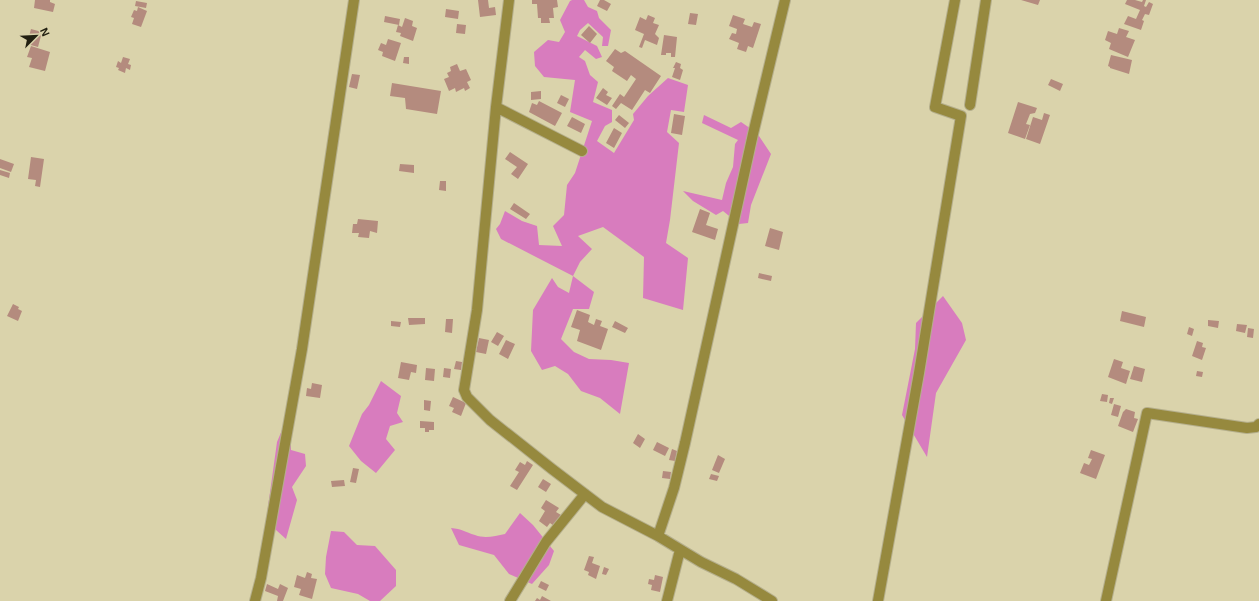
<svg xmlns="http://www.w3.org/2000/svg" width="1259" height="601" font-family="Arial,sans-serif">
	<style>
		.green { fill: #d87cbe }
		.building { fill: #b48b7e }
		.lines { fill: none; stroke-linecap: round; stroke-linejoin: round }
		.minor-casing { stroke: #b5af8c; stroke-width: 12 }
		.minor { stroke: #96893e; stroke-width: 10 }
	</style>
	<rect width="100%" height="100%" fill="#dad3ab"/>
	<path class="green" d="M572 0H584L588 7 597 11 599 18 611 30 608 46H602L603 37 588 23 580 30 577 36 597 46 602 57 596 59 585 50 579 57 585 61 590 75 598 82 593 102 612 110V122L605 126 597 141 614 153 634 120 633 114 648 96 668 78 688 85 684 112 671 110 667 132 679 143 670 220 666 243 688 258 683 310 643 298 644 257 603 227 578 236 592 249 580 262 573 276 594 292 589 309H573L561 339 574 352 589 359 611 360 629 363 620 414 600 398 581 391 568 374 555 366 542 370 531 351 533 310 552 278 558 287 569 293 573 276 501 239 496 229 500 224 505 211 522 221 537 226 539 245 562 246 553 226 564 215 567 185 575 173 592 121 570 112 575 80 544 77 535 66 534 52 548 40 559 42 565 32 560 20 570 1Z
		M704 115 731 128 741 122 757 133 771 154 751 205 748 223 739 224 723 211 716 215 693 201 683 191 722 200 726 183 733 167 735 144 738 140 702 123Z
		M943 296 962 323 966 340 936 393 927 457 902 415 915 349 916 323Z
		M381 381 401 396 397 413 403 422 390 426 386 439 395 450 376 473 361 461 349 446 362 414 369 405Z
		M282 430 291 433V450L305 454 306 466 292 487 297 500 286 539 266 521 277 442Z
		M520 513 533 525 554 551 549 565 532 584 509 574 494 555 459 545 451 528C462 529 465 532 475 535 485 539 495 536 505 534Z
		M331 531 344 532 357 545 375 546 396 570V586L380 601H370L358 594 331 588 325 574 326 557Z"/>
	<path class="building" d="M35 0H50V2L55 4 53 12 34 8Z
		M478 0H488L489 8 495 7 496 15 480 17Z
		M532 0H557L558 7 553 8 554 18H549L550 23H541V18H538L537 4H532Z
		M600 0H604L611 4 607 11 597 6Z
		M1021 0H1040L1038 5Z
		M1127 0H1135L1142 2 1143 0H1146L1144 6 1146 7 1149 2 1153 4 1149 15 1145 14 1142 20 1144 21 1141 30 1124 24 1128 16 1136 19 1140 10 1125 4Z
		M136 1 147 3 146 8 135 6Z
		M138 7 147 11 141 27 132 24 134 18 131 17 134 10 137 11Z
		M446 9 459 11 458 19 445 17Z
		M690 13 698 14 696 25 688 24Z
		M648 15 655 18 653 23 659 25 655 34 659 38 657 45 645 40 642 48 639 47 644 34 635 30 640 17 646 20Z
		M733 15 745 19 743 24 752 27 754 22 761 24 753 48 748 46 746 52 737 49 739 43 729 39 732 33 736 34 737 29 729 26Z
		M385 16 400 19 399 25 384 22Z
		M405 18 413 21 412 26 417 28 413 41 400 36 401 33 396 32 398 25 402 27Z
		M457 24 466 25 465 34 456 33Z
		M589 26 597 34 590 43 581 35Z
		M1119 28 1129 31 1126 37 1135 40 1128 57 1109 49 1111 43 1105 40 1108 31 1117 34Z
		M31 29 42 32 38 47 27 44Z
		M664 35 677 37 675 57H671V53H666V55H661Z
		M388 39 401 43 395 61 382 56 383 52 378 50 381 43 386 45Z
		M31 46 50 52 45 71 29 67 32 58 27 57Z
		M615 49 621 53 625 51 661 76 650 93 645 90 632 110 621 103 616 109 612 106 620 94 624 97 636 79 631 75 627 81 612 71 614 67 606 61Z
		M1111 55 1132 60 1129 74 1110 68V67L1108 66Z
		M123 57 130 59 128 64 131 65 130 70 126 68 125 73 118 70 119 68 116 67 118 61 121 63Z
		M404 57H409V64L403 63Z
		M676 62 681 64 680 68 683 70 680 80 672 77 675 68H673Z
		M457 64 460 71 466 69 471 80 467 82 470 88 465 91 464 88 456 92 455 88 449 91 444 79 449 77 447 73 451 71 450 67Z
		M352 74 360 75 357 89 349 87Z
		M1051 79 1063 84 1060 91 1048 85Z
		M392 83 441 91 437 114 406 109 405 98 390 96Z
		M603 88 608 92 606 95 612 98 607 105 596 98Z
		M541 91V99L531 100V92Z
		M561 95 569 99 565 107 557 103Z
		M539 101 562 113 555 126 529 112 532 103 537 105Z
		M1018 102 1037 108 1035 113 1030 114 1026 124 1030 125 1025 139 1008 133Z
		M1044 113 1050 115 1040 144 1026 139 1033 117 1042 120Z
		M674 114 685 116 682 135 671 133Z
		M619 115 629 123 625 128 615 120Z
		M572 117 585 124 581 133 567 126Z
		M614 128 622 133 614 148 606 143Z
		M510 152 528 164 518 179 511 174 517 167 505 159Z
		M31 157 44 159 40 187 35 186 36 180 28 179Z
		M0 159 14 164 11 172 0 168Z
		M400 164 414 165V173L399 171Z
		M0 170 10 173 9 178 0 175Z
		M440 181H446V191L439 190Z
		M514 203 530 214 526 219 510 209Z
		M700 209 710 213 706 225 718 229 715 240 692 232Z
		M358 219 378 221 377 233 370 231 369 238 358 237 359 233H352L353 224H357Z
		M770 228 783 232 779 250 765 246Z
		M759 273 772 276 771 281 758 278Z
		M13 304 19 307 18 309 22 311 18 321 7 316Z
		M577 310 590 315 588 322 594 325 596 319 602 321 600 326 608 329 601 350 577 341 580 330 571 327Z
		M1122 311 1146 317 1144 327 1120 321Z
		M408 318H425V324L409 325Z
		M446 319H453L452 333 445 332Z
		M1208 320 1219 321 1218 328 1208 326Z
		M391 321 401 322 400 327 391 326Z
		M615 321 628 328 625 333 612 327Z
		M1237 324 1247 325 1245 333 1236 331Z
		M1189 327 1194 329 1192 336 1187 334Z
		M1248 328 1254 329 1253 338 1247 337Z
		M497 332 504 336 498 346 491 342Z
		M479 338 489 340 486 354 476 352Z
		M506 340 515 344 508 359 499 354Z
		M1197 341 1203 343 1202 347 1206 348 1202 360 1192 356Z
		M1114 359 1123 362 1121 368 1130 371 1126 384 1108 377Z
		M456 361 462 362 461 370 454 369Z
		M401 362 417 365 416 373 411 372 409 380 398 378Z
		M1134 366 1145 369 1142 382 1130 379Z
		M426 368 435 369 434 381 425 380Z
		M444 368 451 369 450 378 443 377Z
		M1197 371 1203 372 1202 377 1196 376Z
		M312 383 322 385 320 398 306 396 307 388 311 389Z
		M1102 394 1108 395 1107 402 1100 401Z
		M453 397 466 403 461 416 452 412 454 408 449 406Z
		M1110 398H1114L1112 404 1109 403Z
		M424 400 431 401 430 411 424 410Z
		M1114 404 1121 406 1118 417 1111 415Z
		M1126 409 1135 412 1134 418 1138 419 1133 432 1118 426 1123 412Z
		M420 421 434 422V430H429V432H425V428H420Z
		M638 434 645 439 640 448 633 443Z
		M657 442 669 448 665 456 653 450Z
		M672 449 677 451 675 461 669 460Z
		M1091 450 1105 455 1096 479 1080 473 1084 463 1089 465 1092 459 1088 458Z
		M718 455 725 459 719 473 712 470Z
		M527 461 533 465 517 490 510 486 519 472 515 470 520 462 525 465Z
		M353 468 359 469 356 483 350 482Z
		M663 471 671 472 670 479 662 478Z
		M711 474 719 476 717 481 709 479Z
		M543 479 551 484 546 492 538 487Z
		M344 480 345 486 332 487 331 481Z
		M546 500 559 508 556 512 561 515 554 526 550 523 547 527 539 521 545 511 541 508Z
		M589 556 594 557 592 563 600 566 596 579 588 575 589 572 584 570Z
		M604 567 609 569 606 575 602 574Z
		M307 572 312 574 311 578 317 579 312 599 299 595 301 589 294 587 297 575 305 578Z
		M655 575 663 577 660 592 651 590 652 585 648 584 649 579 654 580Z
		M541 581 549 585 546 591 538 587Z
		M267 584 278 589 280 584 288 588 283 601H277L278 596 265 591Z
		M542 596 551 601H535L537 598 540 600Z"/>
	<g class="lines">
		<g class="minor-casing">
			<path id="minor" d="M509 0 496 107 477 310 464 390 467 397 490 420 552 469 602 507 658 536 701 562 736 579 772 601
				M970 105 986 0
				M496 107 582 151
				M658 536 674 488 685 443 753 134 785 0
				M255 601 261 578 302 349 354 0
				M510 601 546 542 585 494
				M667 601 680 550
				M878 601 919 373 961 116 935 107 955 0
				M1106 601 1147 413 1247 428 1256 427 1259 424"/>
		</g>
		<use href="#minor" class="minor"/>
	</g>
	<g transform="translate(36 36) rotate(66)" stroke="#dad3ab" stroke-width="3" paint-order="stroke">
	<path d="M0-3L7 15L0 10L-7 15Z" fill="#222011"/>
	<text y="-6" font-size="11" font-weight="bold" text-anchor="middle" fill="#222011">N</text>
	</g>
</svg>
